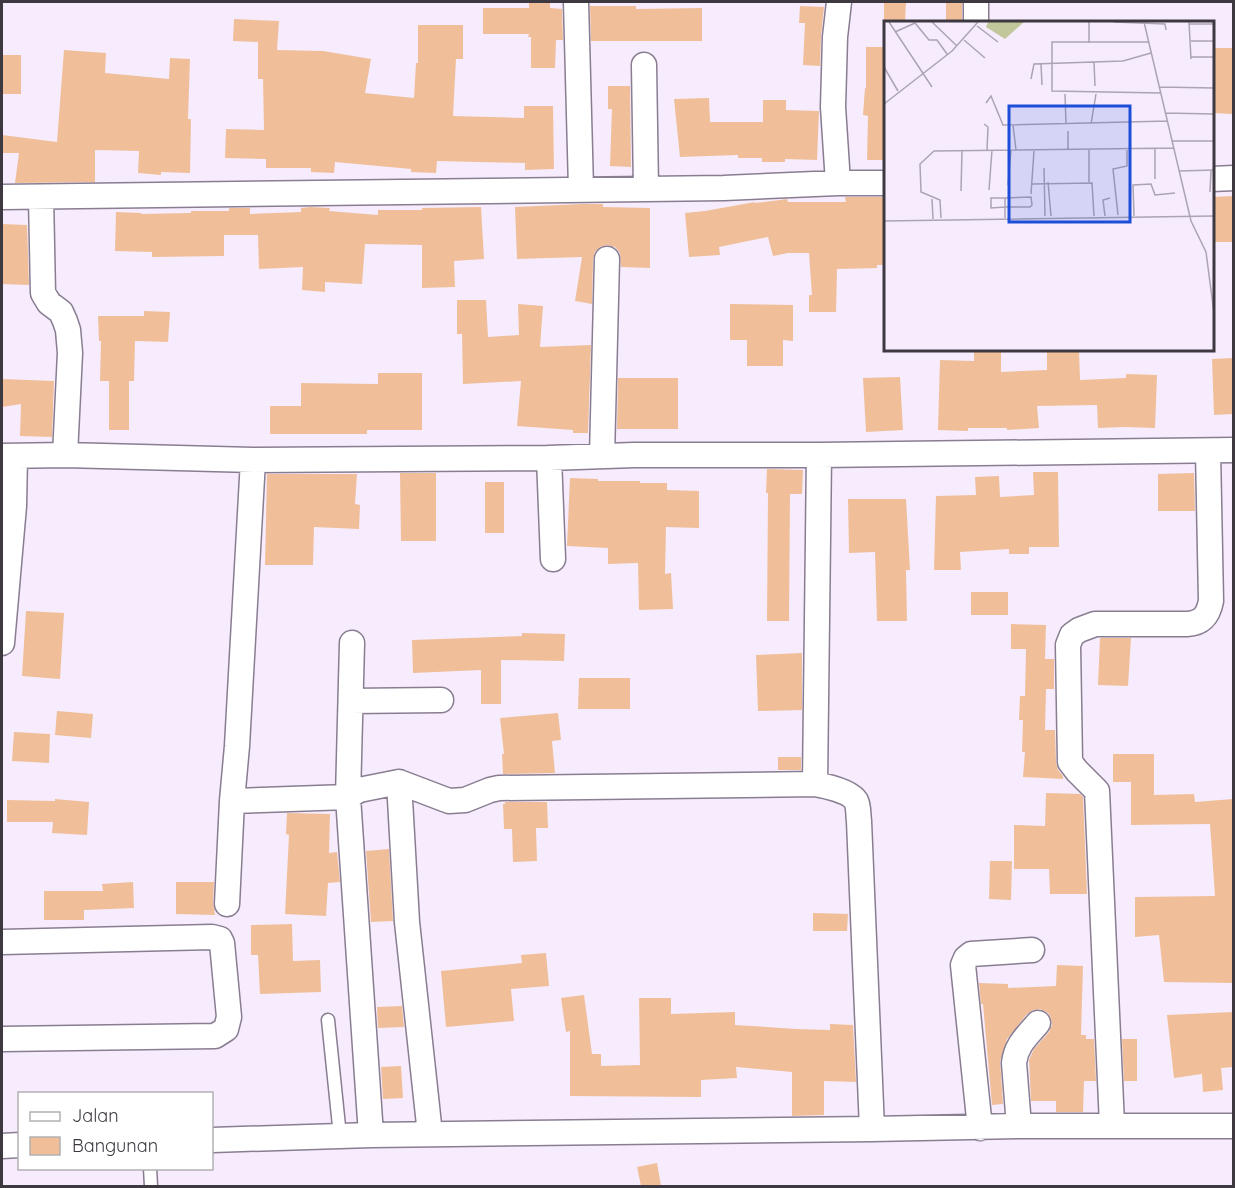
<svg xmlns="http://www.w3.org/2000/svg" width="1235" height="1188" font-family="Quicksand,sans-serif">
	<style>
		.building { fill: #f0bf99 }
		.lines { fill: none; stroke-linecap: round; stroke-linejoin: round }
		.service-casing { stroke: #897d91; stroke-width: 15 }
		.minor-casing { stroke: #897d91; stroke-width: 27 }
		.service { stroke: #fff; stroke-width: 12 }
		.minor { stroke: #fff; stroke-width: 24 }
		.inset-road { fill: none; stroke: #aca4b2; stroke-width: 1.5 }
		.view { fill: #1d4ed8; fill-opacity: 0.15; stroke: #1d4ed8; stroke-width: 3 }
		.inset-edge { fill: none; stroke: #3e3941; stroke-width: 3 }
	</style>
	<rect width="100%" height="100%" fill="#f6ecfd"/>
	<path class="building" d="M529 2H550V8L562 9 563 40H556L555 68H531V37H528L529 34H483V8H529Z
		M884 2H906L905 22H884Z
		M946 2H962V22H946Z
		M590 6H636V9L702 8V41H591Z
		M800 6 824 7 821 36 820 66 803 65 805 23H799Z
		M234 19 279 21 277 50 323 51 371 59 365 93 414 98 416 63H418V25H463V59H456L453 116 524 118V106H553L554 169 525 170V163L437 161 436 173 411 172V169L335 162 334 173 311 172V168H266V159L225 158 226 129 264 130 263 79H258V42L233 41Z
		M866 47H885V160H867L868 116 863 115 865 88H866Z
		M1212 48H1233L1232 92 1233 93V97L1232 114 1212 113Z
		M64 50 106 53 105 73 169 79 170 58 190 59 188 119H191L190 173 161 172V175L138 173 139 151 95 150V182L15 183 19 153H2V135L57 142Z
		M2 55H21V94H2Z
		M608 86H630L631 167 610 166 612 109H608Z
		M709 98 710 122H763V100H786V110L819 111 817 160 785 159V162H762V158H738V155L680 157 674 99Z
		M1233 196V242H1212V197Z
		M845 197H885V265H877V268L837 269 836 312H809V295H812L809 253H788L773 256 768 237 719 247 720 255 689 257 685 213 705 211 755 202V203L780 200 787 199 788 202H846Z
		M581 204H603V207L650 208V268L621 267 620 253 615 247 607 245 600 247 595 252 593 259 592 304 575 301 582 257 517 259 515 207Z
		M310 207 330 208 329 211 378 215V210H422V208L481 207 484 259 454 261 455 287 422 288V245L365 244 362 284 325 282V292L302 290 303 267 259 269 258 235H224V256L152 257V252L115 251 116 212 141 213V214L191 213V211H229V208H250V214L301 212V208Z
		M2 224 27 225 29 285 2 284Z
		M457 300H486L488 337 519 335 518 304 543 306 540 347 591 345 588 433H573V430L517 426 521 381 463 384 462 334H457Z
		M730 304 793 305V341L783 340V366H747V340H730Z
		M144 311 170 312 168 342 135 341 134 381H129V430H109V381H100L101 341H99L98 316H144Z
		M974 350H1001V372L1047 370V350H1079L1080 380 1126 378V374L1157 375 1155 428 1125 427 1098 428 1097 405 1037 406 1039 428 1007 430V428H968V431L938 430 940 360 974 361Z
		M1233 358V414L1214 415 1212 359Z
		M378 373H422V430H367V434H270V406H301V383L378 384Z
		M900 377 903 430 866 432 863 378Z
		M618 378H678V429H617Z
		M2 379 54 381 52 437 20 436 21 404 2 407Z
		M767 469 803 470 802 494H790L789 621H767L768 493H766Z
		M1033 472H1058L1059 547H1029V554H1009V549L960 552 961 570H934L936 496 976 495 975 477 999 476 1000 497 1034 495Z
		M400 473H436V541H401Z
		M1194 473 1195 511H1158V474Z
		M267 474H357L355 504 360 505 359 529 314 527 313 565H265Z
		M570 478 598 479V481H640V483H667V490L699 491V528L666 527 665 574 671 573 673 609 639 610 638 563 608 564V548L567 546Z
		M485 482H504V533H485Z
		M848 499H906L910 570H906L907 621H877L875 552 849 553Z
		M971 592H1008V615H971Z
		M26 611 64 613 60 679 22 676Z
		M1011 624 1046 625 1045 659H1054V689H1046L1045 730H1055L1056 762 1058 770 1063 776V779L1023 777 1025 752H1022L1023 720H1019L1020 696H1025L1026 649H1011Z
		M522 633 565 634 564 661 501 660V704H481V670L413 673 412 640 522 636Z
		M1100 638H1131L1128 686 1098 685Z
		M802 653V710L758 711 756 655Z
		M579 678H630V709H578Z
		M57 711 93 714 91 738 55 735Z
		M558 713 561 740 552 741 555 773 503 774 502 754H504L500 718Z
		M14 732 50 734 49 763 12 761Z
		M1113 754H1154V795L1194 794 1195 802 1233 799V983L1164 982 1159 935 1135 937V897L1215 896 1210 824 1131 825V782H1113Z
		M778 757H801V770H778Z
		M1046 793 1080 794 1083 797 1087 894H1050L1049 869H1014V825L1045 826Z
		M55 799 89 802 87 835 52 833 53 822H7V800L55 801Z
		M505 802H547L548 828H536L537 861 513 862 512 829H504L503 804H505Z
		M287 813 330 814 329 853 337 852 340 882 328 883 326 916 285 914 289 835 286 834Z
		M389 849 393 921 371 922 366 851Z
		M990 861H1012L1011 900 989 899Z
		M133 882 134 908 84 910V920H44V891H103L102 884Z
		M176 882H214L213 903 215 915 176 914Z
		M813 913 848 914 847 931H813Z
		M292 924 293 961 320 960 321 992 260 994 258 955H251V925Z
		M546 953 549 986 511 989 514 1021 446 1027 441 971 522 963 521 955Z
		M1057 965 1083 966 1081 1035H1086V1039H1094L1096 1081H1084L1083 1112H1056V1101H1031L1029 1060 1034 1049 1049 1032 1052 1025 1051 1018 1048 1013 1040 1009 1033 1010 1027 1014 1007 1039 1000 1061 1003 1104 992 1105 983 1004H981L979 983 1008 984V988L1056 986Z
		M584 995 592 1054H601V1066L640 1065 639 998H671V1014L735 1012V1025L797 1029 830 1030V1024L853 1025 856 1082 824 1081V1115L792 1116V1072L736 1067 737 1078 701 1080V1097L570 1096V1031L566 1032 561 998Z
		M402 1006 404 1027 378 1028 377 1007Z
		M1233 1012V1067L1221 1068 1223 1090 1203 1092 1202 1074 1174 1078 1167 1015Z
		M1122 1039H1137V1081H1124Z
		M401 1066 403 1098 383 1099 381 1067Z
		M657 1163 661 1186H641L637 1167Z"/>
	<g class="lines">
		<g class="service-casing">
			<path id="service" d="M328 1020 340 1136
				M150 1168 151 1186"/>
		</g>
		<g class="minor-casing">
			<path id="minor" d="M576 2 581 189
				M976 2V22
				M644 65 646 189
				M1212 179 1234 178
				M838 183 833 107 835 37 839 2
				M2 197 724 188 838 183H886
				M41 197 43 293 49 303 61 312 65 321 68 330 70 353 65 455
				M2 456 65 455 253 460 549 458 634 455H819L1234 450
				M602 456 607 259
				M549 458 553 559
				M2 643 14 506 15 456
				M352 643 348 797 371 1135
				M351 701 441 700
				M399 782 407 922 430 1134
				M815 784 819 455
				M232 801 348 797 359 790 399 782 449 801 465 800 490 790 499 788 815 784C826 786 850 791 856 801 859 807 858 815 859 821L872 1129
				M227 904 232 801 237 746 253 460
				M2 942 212 937 220 939 222 943 229 1017 226 1029 215 1036 2 1039
				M1112 1125 1097 791 1077 771 1070 762 1068 645 1072 635 1079 630 1095 624H1187C1202 623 1208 616 1211 601L1208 451
				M1019 1126 1014 1063C1016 1045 1027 1036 1038 1023
				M980 1128 963 965 966 958 971 954 1032 950
				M212 1140 371 1135 872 1129 1019 1126H1234
				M2 1146 20 1145"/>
		</g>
		<use href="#service" class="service"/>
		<use href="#minor" class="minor"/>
	</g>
	<g transform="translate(884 21)">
		<rect width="330" height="330" fill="#f6ecfd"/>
		<path d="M104 1H140L121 18 102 6Z" fill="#c2c79b"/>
		<path class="inset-road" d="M5 1 48 66M48 1 73 25M205 1V22M230 1 281 3 282 9M260 1 307 200 322 231 330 292M305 1 307 38M305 3H330M93 5 114 21M11 11 31 2 45 19H53L63 33M80 19 101 37M307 20H330M264 21H168V70L277 72M307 36H330M210 41 211 65M157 43 158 64M0 46 14 70M147 58 150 43 239 40 267 32M275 66 330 67M181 73 182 103M102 82 107 75 119 104 283 100M0 83 68 30 94 1M281 92 330 93M100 103 104 106 103 129M207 103 212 73M129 104 132 129M288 120H330M271 128V158M184 129V110M160 147 161 195M295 150 330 149M164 161 167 195M205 161V129M148 163 208 162 210 195M124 164 127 129M105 169 108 129M77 170 78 130M326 171 327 149M147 173 150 130M121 177H107V187L121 186H146L148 184 147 176 121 177V197M48 178 49 198M234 194 229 148 243 145V129M221 195 219 179 226 177M250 195 249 164 267 163 271 174 291 172M57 197 56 179 37 171 36 143 50 130 290 127M0 200 330 195"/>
		<path class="view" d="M125 85H246V201H125Z"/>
		<rect width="330" height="330" class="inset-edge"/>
	</g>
	<rect width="1235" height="1188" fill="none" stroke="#3e3941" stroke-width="6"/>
	<rect x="18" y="1092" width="195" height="78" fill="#ffffff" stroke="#b2b0b3" stroke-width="1.5"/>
	<rect x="30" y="1112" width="30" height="9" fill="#ffffff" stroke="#b2b0b3" stroke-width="1.5"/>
	<text x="72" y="1122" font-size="18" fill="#3e3941">Jalan</text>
	<rect x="30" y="1137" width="30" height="18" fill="#f0bf99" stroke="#b2b0b3" stroke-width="1.5"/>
	<text x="72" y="1152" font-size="18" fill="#3e3941">Bangunan</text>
</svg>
